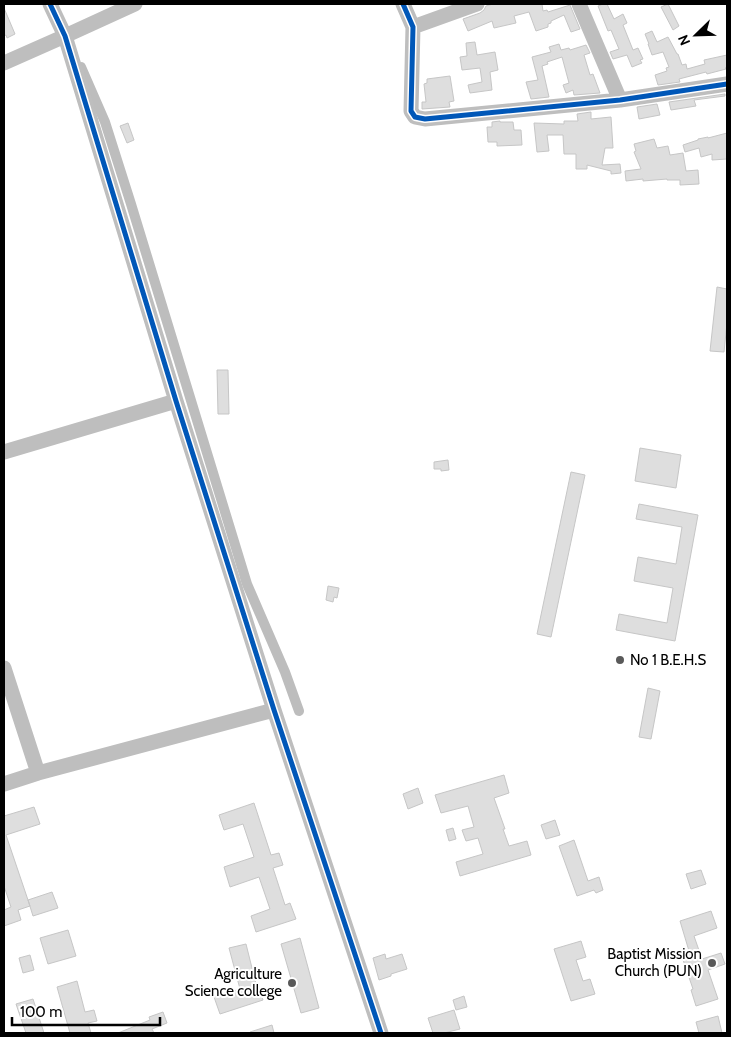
<svg xmlns="http://www.w3.org/2000/svg" width="731" height="1037" font-family="Cabin,sans-serif">
	<style>
		.lines { fill: none; stroke-linecap: round; stroke-linejoin: round }
		.canal { stroke: #bdbdbd; stroke-width: 10 }
		.building { fill: #dedede; stroke: #c6c6c6 }
		.minor { stroke: #bebebe; stroke-width: 15 }
		.cycleway-casing { stroke: #fff; stroke-width: 8 }
		.cycleway { stroke: #0057b8; stroke-width: 5 }
		.poi-dot { fill: #595959; stroke: #fff; stroke-width: 2 }
		.labels { text-anchor: middle; stroke-width: 4; stroke-linejoin: round; paint-order: stroke }
		.poi-label { font-size: 15px; fill: #000; stroke: #fff; text-anchor: end }
	</style>
	<rect width="100%" height="100%" fill="#fff"/>
	<g class="lines">
		<path class="canal" d="M81 67 105 122 131 204 247 584 285 672 299 711"/>
	</g>
	<path class="building" d="M493 4H542L543 11 547 10 548 12 570 5 580 29 571 32 564 15 551 21V23L548 24V27L536 31 529 12 514 16 516 23 494 28 492 21 468 31 463 19 480 13 484 10 486 6Z
		M603 4H607L614 19 623 14 627 23 623 25 633 50 638 48 643 59 640 60 642 63 632 67 627 55 613 59 610 52 619 49 611 30 608 31 598 6Z
		M668 4 679 26 673 30 661 7Z
		M4 8 15 34 7 38 6 35 4 36Z
		M652 31 657 42 668 37 677 54H678L682 65 686 64 687 69 705 64 704 60 727 55V67L725 68 726 69 707 74 706 72 679 79 680 82 658 85 655 75 667 71 666 68 669 67 663 52 652 55 648 44H649L645 34Z
		M475 42 477 55 495 52 498 70 490 72 492 90 470 93 468 85 482 82 480 68 462 70 460 57 467 56 466 43Z
		M559 44 561 50 569 48 570 50 586 45 590 53 584 55 590 75 593 74 600 93 574 95 573 90 566 93 563 85 569 83 562 57 547 62 548 64 542 66 549 97 531 99 526 82 538 80 532 57 551 52 549 47Z
		M450 76 454 101 449 102 450 107 422 109V102H426L424 84 427 83V79Z
		M725 94V96L694 100 696 106 671 110 669 102Z
		M657 104 660 115 639 119 637 107Z
		M591 112V119L611 117 613 148H605L602 165 620 164 621 173 611 174V171L587 165V169H576V154H564L563 135H547L549 151 537 152 534 123 564 124V121H578L577 114Z
		M500 121V122H513L514 130H521L522 145 497 146V142H488L487 127H492V122Z
		M128 123 134 140 127 143 120 126Z
		M727 133V159L712 160V154L701 157 699 148 685 152 683 145 698 140V139L708 137V138Z
		M654 139 657 148 668 146 670 155 683 153 686 171 698 170 699 184 680 185V180H667V179L643 181V179L626 181 625 171 641 169 634 152 636 151 634 144Z
		M717 287 727 289V323L724 352 710 351Z
		M217 370H228L229 414H218Z
		M640 448 681 455 676 488 635 481Z
		M448 460 449 470 441 471V469H434V462Z
		M571 472 585 475 551 637 537 634Z
		M639 504 698 515 675 641 616 630 619 614 667 623 673 588 634 581 638 557 676 564 682 527 636 519Z
		M328 586 339 588 337 598 334 597 333 602 326 600Z
		M648 688 660 691 651 739 639 737Z
		M504 775 509 793 494 798 505 829H503L509 846 527 841 531 855 460 876 456 862 483 854 478 838 466 841 462 830 474 827 468 806 441 813 435 795Z
		M418 788 423 803 408 809 403 794Z
		M254 803 271 855 279 853 283 865 273 868 285 905 290 903 296 919 256 932 251 916 270 909 259 877 230 887 224 867 254 857 243 824 224 830 219 815Z
		M34 807 40 824 6 835 30 906 18 910 21 920 4 926V910L11 907 4 886V816Z
		M555 820 560 835 546 839 541 825Z
		M453 828 456 839 449 841 446 830Z
		M574 840 588 881 599 877 603 890 596 893 594 890 577 896 559 846Z
		M701 870 706 884 691 889 686 874Z
		M52 892 58 908 33 916 28 900Z
		M711 911 717 928 694 936 702 959 721 953 725 964 708 970 718 999 696 1006 691 990 693 989 681 954 689 951 680 921Z
		M68 930 76 956 48 964 40 938Z
		M300 938 319 1008 301 1013 281 944Z
		M581 941 586 957 576 960 583 981 590 979 595 994 571 1001 554 949Z
		M246 944 256 984 257 983 263 1000 220 1014 214 997 240 989 229 948Z
		M385 954 386 959 402 954 407 969 391 974V976L379 980 373 958Z
		M30 955 34 970 23 973 19 958Z
		M77 981 85 1012 94 1010 97 1021 88 1023 91 1033H70L57 987Z
		M464 996 467 1007 456 1010 453 1000Z
		M33 999 44 1033H26L16 1004Z
		M454 1010 460 1029 444 1033H433L428 1018Z
		M163 1012 167 1023 152 1029 154 1033H118L150 1020 149 1017Z
		M718 1016 722 1033H699L696 1022Z
		M272 1025 274 1033H250V1032Z"/>
	<g class="lines">
		<path class="minor" d="M50 4 65 36 176 401 274 710 381 1033
			M403 4 413 27 411 111 415 117 425 119 620 100 727 84
			M579 4 620 100
			M413 27 477 4
			M4 63 65 36 135 4
			M4 452 176 401
			M4 668 38 773
			M4 784 38 773 274 710"/>
		<g class="cycleway-casing">
			<path id="cycleway" d="M50 4 65 36 176 401 274 710 381 1033
				M403 4 413 27 411 111 415 117 425 119 620 100 727 84"/>
		</g>
		<use href="#cycleway" class="cycleway"/>
	</g>
	<g class="poi-dot">
		<circle cx="620" cy="660" r="5"/>
		<circle cx="712" cy="963" r="5"/>
		<circle cx="292" cy="983" r="5"/>
	</g>
	<g class="labels">
		<g class="poi-label">
			<text x="630" y="665" text-anchor="start">No 1 B.E.H.S</text>
			<text x="702" y="959">Baptist Mission<tspan x="702" dy="17">Church (PUN)</tspan></text>
			<text x="282" y="979">Agriculture<tspan x="282" dy="17">Science college</tspan></text>
		</g>
	</g>
	<rect width="731" height="1037" fill="none" stroke="#000000" stroke-width="10"/>
	<g transform="translate(696 35) rotate(247)" stroke="#ffffff" stroke-width="4" paint-order="stroke">
	<path d="M0-4L9 19L0 12L-9 19Z" fill="#000000"/>
	<text y="-8" font-size="14" font-weight="bold" text-anchor="middle" fill="#000000">N</text>
	</g>
	<path d="M12 1017v8h148v-8" fill="none" stroke="#000000" stroke-width="2.5"/>
	<text x="20" y="1017" font-size="15" fill="#000000" stroke="#ffffff" stroke-width="4" paint-order="stroke">100 m</text>
</svg>
